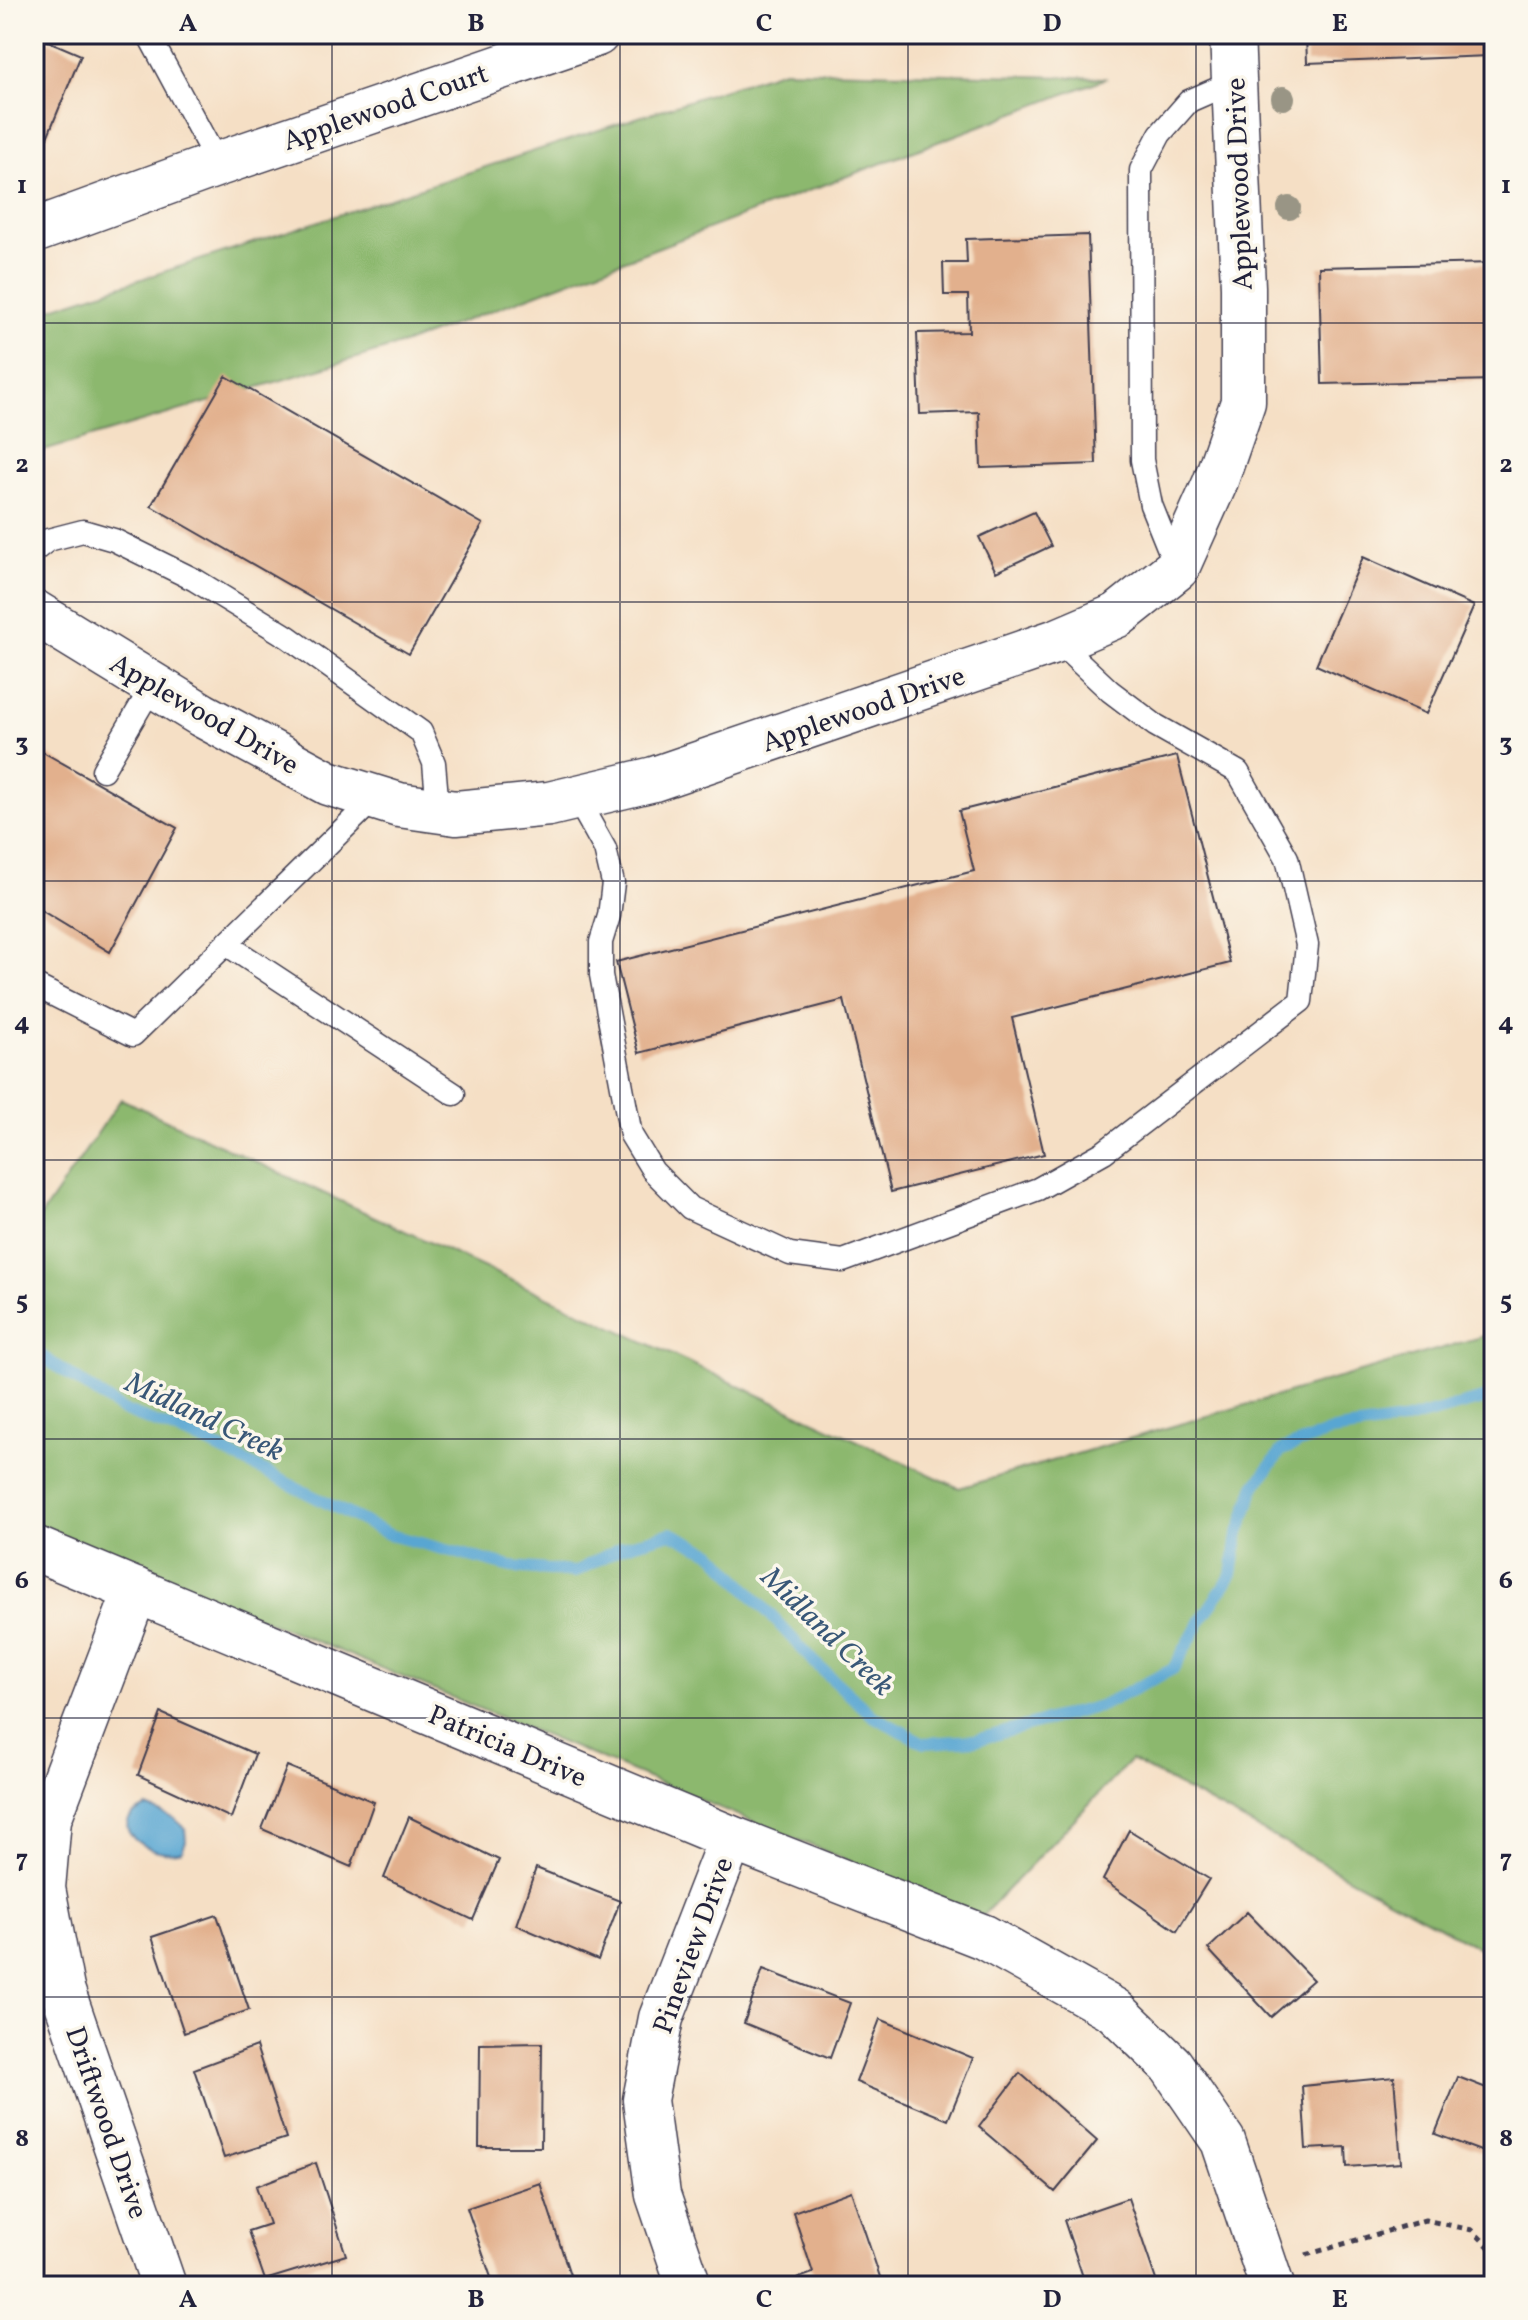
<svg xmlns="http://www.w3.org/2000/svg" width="1528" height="2320" font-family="Vollkorn,serif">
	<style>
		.forest { fill: #8cb86e; stroke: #576d54; stroke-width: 2 }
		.water { fill: #59a6d2; stroke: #3e6486; stroke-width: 2 }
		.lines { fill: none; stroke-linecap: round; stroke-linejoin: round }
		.stream { stroke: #59a6d2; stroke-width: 12 }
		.building { fill: #e2b08d }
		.service-casing { stroke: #423e50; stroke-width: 25 }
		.minor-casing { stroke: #423e50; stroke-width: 47 }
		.path { stroke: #423e50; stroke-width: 5; stroke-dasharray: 6 6; stroke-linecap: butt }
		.service { stroke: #fff; stroke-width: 22 }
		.minor { stroke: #fff; stroke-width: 44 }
		.tree { fill: #999585 }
		.grid { fill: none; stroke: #22223b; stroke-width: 2; stroke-opacity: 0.55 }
		.labels { text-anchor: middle; stroke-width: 7; stroke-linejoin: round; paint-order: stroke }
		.street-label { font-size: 28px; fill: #22223b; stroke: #fbf7ec }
		.water-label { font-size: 30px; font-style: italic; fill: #385777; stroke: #fbf7ec }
		.neatline { fill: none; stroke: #22223b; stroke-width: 3 }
		.grid-label { font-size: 26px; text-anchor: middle; font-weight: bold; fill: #22223b }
	</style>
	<rect width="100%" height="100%" fill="#fbf7ec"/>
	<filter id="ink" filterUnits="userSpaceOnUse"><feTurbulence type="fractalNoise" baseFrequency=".0125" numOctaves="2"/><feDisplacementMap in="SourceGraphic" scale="16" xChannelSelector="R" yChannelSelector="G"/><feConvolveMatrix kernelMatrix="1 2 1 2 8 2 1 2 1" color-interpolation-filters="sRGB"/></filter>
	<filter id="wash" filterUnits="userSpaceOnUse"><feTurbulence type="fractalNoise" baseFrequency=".006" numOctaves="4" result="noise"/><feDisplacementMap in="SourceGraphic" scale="32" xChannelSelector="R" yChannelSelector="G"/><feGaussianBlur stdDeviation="1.8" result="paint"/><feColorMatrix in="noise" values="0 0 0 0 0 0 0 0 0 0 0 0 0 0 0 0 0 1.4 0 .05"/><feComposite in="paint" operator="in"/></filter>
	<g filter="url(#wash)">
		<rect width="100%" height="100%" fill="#f5dfc5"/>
		<path class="forest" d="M783 70 1107 78 403 344 34 454V314Z
			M121 1099 959 1488 1494 1333V1956L1131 1760 982 1916 34 1525V1226Z"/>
		<path class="water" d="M147 1807 174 1818 185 1828 186 1841 182 1851C154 1860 97 1827 147 1807Z"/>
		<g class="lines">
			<path class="stream" d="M34 1351 122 1410 208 1443 390 1535 511 1567 575 1572 622 1547 671 1533 714 1554 816 1664 873 1716 924 1743 976 1740 1103 1705 1173 1669 1203 1617 1232 1574 1238 1536 1255 1486 1282 1450 1331 1431 1402 1421 1494 1396"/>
		</g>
		<g id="blocks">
			<path class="building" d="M1306 34H1488L1489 56 1307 63Z
				M34 35 81 55 44 145 34 141Z
				M1088 235 1096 464 981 468 979 412 920 414 917 333 969 332 968 295H944L943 263H967L966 239Z
				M1494 263V380L1322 384 1319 267Z
				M226 376 483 524 409 654 151 506Z
				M1034 512 1051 546 996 572 979 537Z
				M1363 557 1474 606 1426 714 1316 665Z
				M34 747 177 828 110 952 34 906Z
				M1177 756 1230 963 1012 1018 1044 1154 891 1192 844 1000 639 1053 616 962 974 871 959 811Z
				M161 1713 255 1754 231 1818 138 1775Z
				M287 1766 374 1802 351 1867 262 1829Z
				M409 1817 499 1860 473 1920 384 1878Z
				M1129 1830 1209 1879 1177 1931 1103 1880Z
				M536 1868 620 1901 598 1960 516 1925Z
				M1247 1912 1313 1980 1271 2017 1208 1949Z
				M217 1915 249 2010 184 2033 152 1937Z
				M763 1969 850 2003 830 2058 744 2023Z
				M880 2019 973 2058 948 2120 856 2082Z
				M542 2043 541 2147H479L480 2044Z
				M256 2046 286 2138 224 2158 194 2069Z
				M1020 2073 1097 2141 1055 2192 979 2127Z
				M1394 2077 1401 2163 1347 2167 1346 2147 1306 2149 1302 2086Z
				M1458 2077 1494 2091V2156L1435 2134Z
				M316 2163 346 2255 265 2280 248 2231 269 2224 256 2186Z
				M540 2183 571 2278 549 2286H494L467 2208Z
				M851 2191 883 2286H792L791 2281 813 2273 793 2212Z
				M1128 2198 1158 2286H1086L1064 2220Z"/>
		</g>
	</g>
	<g filter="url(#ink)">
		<use href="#blocks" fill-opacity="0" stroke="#423e50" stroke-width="2"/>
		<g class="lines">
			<g class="service-casing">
				<path id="service" d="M148 34 218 164
					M34 551 48 540 83 531 114 540 195 580 288 637 421 732 434 763 438 809
					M1176 567 1151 505 1142 460 1141 170 1160 134 1189 101 1235 81
					M103 770 153 685
					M576 797 605 849 613 883 609 916 601 942V975L631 1135 653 1171 690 1208 790 1254 843 1261 1038 1189 1104 1152 1301 1001 1307 945 1287 858 1238 772 1155 725 1110 691 1057 641
					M226 944 454 1094
					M34 985 133 1035 376 797"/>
			</g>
			<g class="minor-casing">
				<path id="minor" d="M34 231 218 164 597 34
					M34 612 202 715 328 783 399 805 456 813 549 804 654 779 1057 641 1118 615 1177 568 1215 483 1243 402V287L1232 34
					M34 1548 731 1838 984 1937 1114 2010 1171 2065 1223 2141 1272 2286
					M136 1590 49 1819 43 1888 62 1989 164 2286
					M689 2286 658 2195 645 2100 661 2018 731 1838"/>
			</g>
			<path class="path" d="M1306 2255 1425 2220 1472 2230 1494 2252"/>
			<use href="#service" class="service"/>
			<use href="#minor" class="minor"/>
		</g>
		<g class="tree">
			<circle cx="1283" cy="98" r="12"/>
			<circle cx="1289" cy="208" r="12"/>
		</g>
	</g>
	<path class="grid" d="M332 34V2286M620 34V2286M908 34V2286M1196 34V2286M34 323H1494M34 602H1494M34 881H1494M34 1160H1494M34 1439H1494M34 1718H1494M34 1997H1494"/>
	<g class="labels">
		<g class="street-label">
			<text transform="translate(385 106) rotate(-19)" y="10">Applewood Court</text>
			<text transform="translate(1238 184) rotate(-92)" y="10">Applewood Drive</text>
			<text transform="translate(863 708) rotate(-19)" y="10">Applewood Drive</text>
			<text transform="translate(205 713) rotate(30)" y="10">Applewood Drive</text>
			<text transform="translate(508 1745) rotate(23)" y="10">Patricia Drive</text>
			<text transform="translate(692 1945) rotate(-70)" y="10">Pineview Drive</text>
			<text transform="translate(108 2122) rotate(71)" y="10">Driftwood Drive</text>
		</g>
		<g class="water-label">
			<text transform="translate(205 1416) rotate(25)" y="10">Midland Creek</text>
			<text transform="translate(828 1631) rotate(44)" y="10">Midland Creek</text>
		</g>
	</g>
	<rect width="1528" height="2320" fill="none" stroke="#fbf7ec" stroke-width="88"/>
	<rect x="44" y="44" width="1440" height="2232" class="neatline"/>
	<g class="grid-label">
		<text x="188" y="31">A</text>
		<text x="476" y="31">B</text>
		<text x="764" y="31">C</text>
		<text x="1052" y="31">D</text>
		<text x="1340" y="31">E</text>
		<text x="22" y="193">1</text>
		<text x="1506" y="193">1</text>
		<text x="22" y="472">2</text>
		<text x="1506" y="472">2</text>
		<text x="22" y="751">3</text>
		<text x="1506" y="751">3</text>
		<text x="22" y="1030">4</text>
		<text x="1506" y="1030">4</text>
		<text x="22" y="1309">5</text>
		<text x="1506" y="1309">5</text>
		<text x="22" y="1588">6</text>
		<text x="1506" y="1588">6</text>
		<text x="22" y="1867">7</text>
		<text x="1506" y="1867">7</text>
		<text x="22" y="2146">8</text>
		<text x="1506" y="2146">8</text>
		<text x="188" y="2307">A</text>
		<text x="476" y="2307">B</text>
		<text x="764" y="2307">C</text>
		<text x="1052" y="2307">D</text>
		<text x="1340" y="2307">E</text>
	</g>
</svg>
